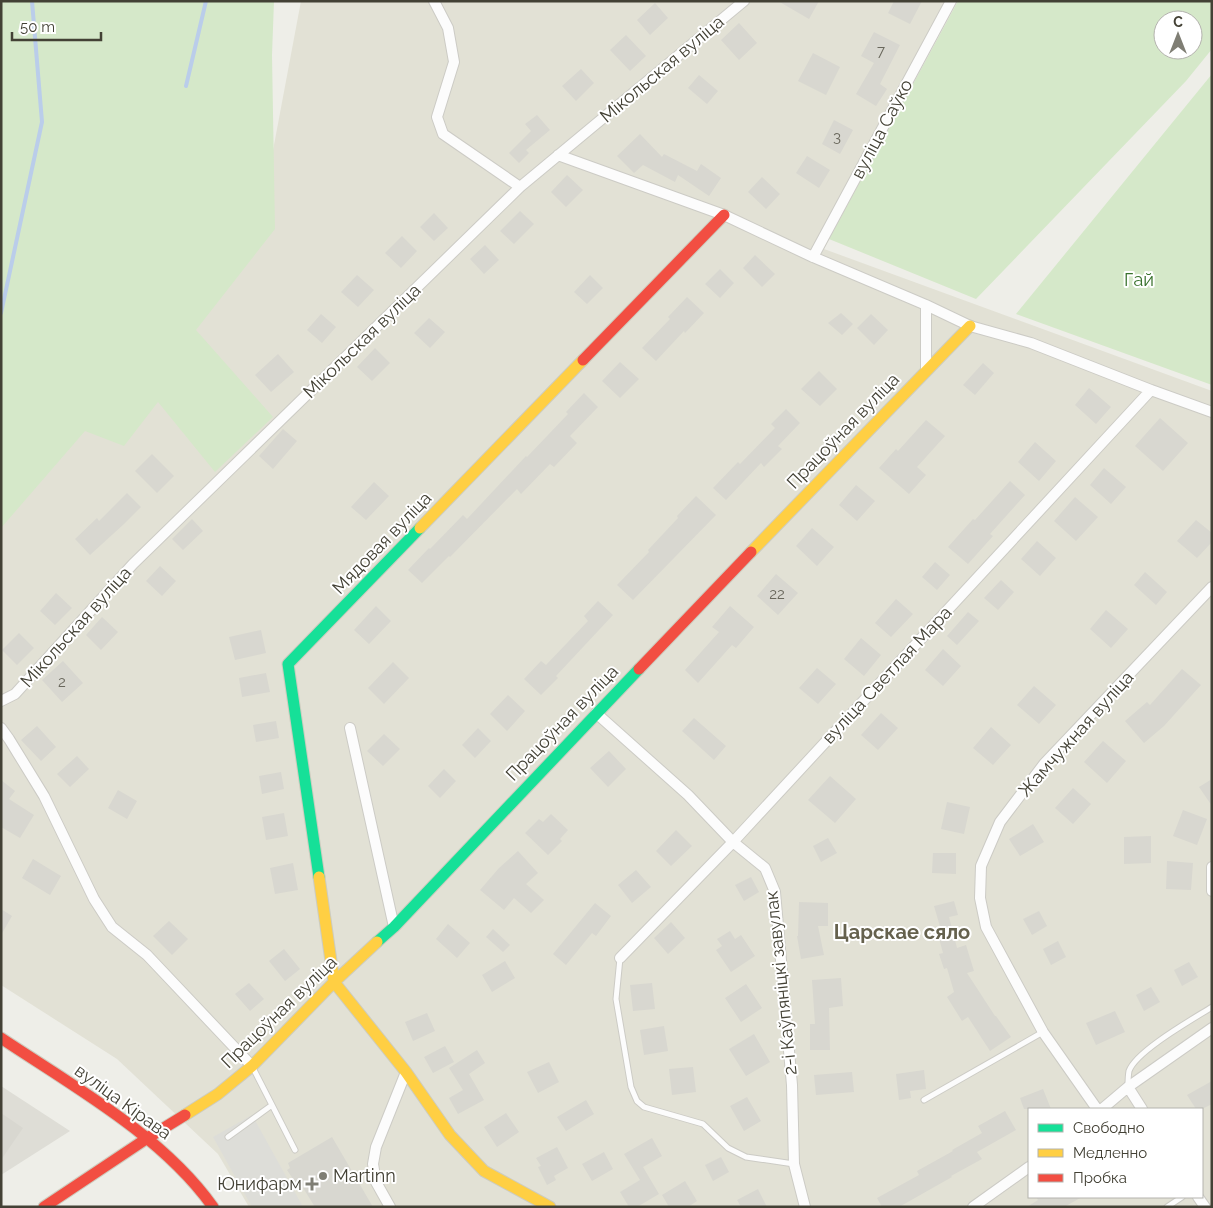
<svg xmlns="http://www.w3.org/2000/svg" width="1213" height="1208" font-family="Raleway,sans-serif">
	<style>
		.residential { fill: #e2e1d5; fill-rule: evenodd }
		.industrial { fill: #deddd6 }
		.green { fill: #d5e8c9; fill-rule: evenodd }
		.parking { fill: #ddddd8 }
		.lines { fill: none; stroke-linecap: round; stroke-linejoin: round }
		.stream { stroke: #bacdea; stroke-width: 4 }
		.building { fill: #d8d7d0 }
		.lane-casing { stroke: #cccbc5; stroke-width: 7 }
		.street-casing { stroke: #cccbc5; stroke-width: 12 }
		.fast-casing { stroke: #cdccbf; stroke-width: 13 }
		.slow-casing { stroke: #cdccbf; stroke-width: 13 }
		.jam-casing { stroke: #cdccbf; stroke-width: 13 }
		.lane { stroke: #fcfcfc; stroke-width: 5 }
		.street { stroke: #fcfcfc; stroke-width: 10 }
		.fast { stroke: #16e098; stroke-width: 11 }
		.slow { stroke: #ffcf43; stroke-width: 11 }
		.jam { stroke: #f24e42; stroke-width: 11 }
		.poi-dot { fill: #7f7e74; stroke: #fff; stroke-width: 2 }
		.labels { text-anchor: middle; stroke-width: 4; stroke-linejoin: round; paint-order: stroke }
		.number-label { font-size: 15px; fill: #69675c }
		.street-label { font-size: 18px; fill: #434135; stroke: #fff }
		.park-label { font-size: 18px; fill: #38712c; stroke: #fff }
		.poi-label { font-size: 18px; fill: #434135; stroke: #fff; text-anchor: start }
		.quarter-label { font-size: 20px; font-weight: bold; fill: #65614d; stroke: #fff }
	</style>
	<rect width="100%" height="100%" fill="#eeeee8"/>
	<path class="residential" d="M301 1H957L824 249 1212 391V1207H249L218 1154 117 1059 1 985V443L262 209ZM1029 1109H1202V1197H1029Z"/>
	<path class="industrial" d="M1 1086 70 1131 1 1175Z"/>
	<path class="green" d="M1 1H274L272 55 275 229 196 330 273 417 215 472 158 402 124 446 85 431 1 528Z
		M958 1H1212V49L1186 81 976 299 829 239ZM1163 20H1193V50H1163Z
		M1212 74V385L1016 314Z"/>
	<path class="parking" d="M252 1115 303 1207H252L213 1137Z"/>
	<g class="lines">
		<path class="stream" d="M186 86 206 1
			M1 313 42 122 32 1"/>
	</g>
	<path class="building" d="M778 1H819L809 19Z
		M894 1H922L910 24 888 13Z
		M655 3 668 18 650 35 637 20Z
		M739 23 757 43 739 60 721 40Z
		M874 32 900 45 880 84 887 89 876 106 856 94 874 63 861 56Z
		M626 35 646 56 630 71 610 50Z
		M813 53 840 67 826 95 798 81Z
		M581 69 594 83 576 101 562 86Z
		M699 75 718 91 707 104 688 88Z
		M537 115 550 130 526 150 529 153 519 163 509 153 531 131 525 124Z
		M834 120 853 130 840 154 822 144Z
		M640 134 662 157 664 154 697 171 701 164 721 178 709 196 678 175 675 182 643 165 634 173 617 156Z
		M807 156 830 170 819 188 796 173Z
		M567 175 583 190 566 207 551 192Z
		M762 177 780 194 766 209 748 192Z
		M520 211 534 224 514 244 500 231Z
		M434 213 448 228 434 241 420 227Z
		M402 236 417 251 401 268 385 253Z
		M485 245 499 260 484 274 470 259Z
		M755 255 775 274 762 287 743 268Z
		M720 269 734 283 720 298 705 284Z
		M357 275 374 290 358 307 341 292Z
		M590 275 603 288 587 304 574 292Z
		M687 297 704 313 685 333 684 331 656 361 642 348 670 319 668 317Z
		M841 313 853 324 842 335 828 323Z
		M321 314 336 327 322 343 307 330Z
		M871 314 888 330 874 345 857 328Z
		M429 318 445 332 430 348 414 333Z
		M375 348 390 363 372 381 357 367Z
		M278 354 294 372 271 392 255 375Z
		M620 362 639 379 620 398 602 381Z
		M983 363 994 373 975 395 963 385Z
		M819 371 837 389 820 406 801 389Z
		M1089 388 1111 407 1096 424 1075 405Z
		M584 393 598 407 570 436 577 443 554 467 550 464 521 494 517 489 450 557 449 556 422 583 408 570 429 548 430 549 463 515 467 519 526 456 527 457 568 414 566 412Z
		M786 409 800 423 778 446 782 449 764 467 761 463 726 500 713 488 738 462 740 464 775 428 771 424Z
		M1160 418 1188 443 1163 471 1135 446Z
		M926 420 945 436 917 467 926 475 909 494 879 468 896 449 898 451Z
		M283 429 297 441 273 469 259 456Z
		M1035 442 1056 461 1039 481 1018 462Z
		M152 454 174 476 157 493 135 471Z
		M1104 468 1126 487 1111 504 1090 485Z
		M1010 481 1025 495 990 534 993 536 968 564 948 547 973 519 975 520Z
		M374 482 389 496 366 520 351 507Z
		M856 485 875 501 857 521 839 505Z
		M127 493 141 507 124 524 90 555 75 539 97 518 99 521Z
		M696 496 716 515 633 600 617 585 649 552 648 550 678 518 677 516Z
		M1075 497 1098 517 1076 541 1054 521Z
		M192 519 203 531 183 550 172 539Z
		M1196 520 1212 533V542L1197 558 1177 541Z
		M812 528 834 547 817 566 796 546Z
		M1037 541 1056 558 1040 576 1021 559Z
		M935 562 950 575 937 590 922 577Z
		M160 566 176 581 162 596 146 581Z
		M1145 572 1167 592 1156 605 1134 585Z
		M776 574 798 593 778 615 757 596Z
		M1001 580 1014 592 998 610 984 598Z
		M56 593 72 608 55 625 40 611Z
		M896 599 913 614 891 637 875 623Z
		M598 601 613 615 556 676 558 678 541 695 524 679 541 661 546 665 588 621 584 616Z
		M376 606 391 621 369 644 354 630Z
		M730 606 754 627 736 648 732 645 698 683 685 670 719 632 712 627Z
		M1106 610 1128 629 1111 648 1090 629Z
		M968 612 979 621 957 645 947 636Z
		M102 617 118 632 101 650 86 635Z
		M261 630 266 653 235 660 229 637Z
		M19 633 34 648 17 665 2 650Z
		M861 638 881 655 864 676 844 659Z
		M943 649 961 666 943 686 925 670Z
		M63 661 83 683 62 702 42 680Z
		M393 662 409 678 384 704 368 688Z
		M817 668 836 684 818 704 799 688Z
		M1182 669 1201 685 1164 726 1144 743 1125 721 1147 702 1150 705Z
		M266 673 270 692 242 697 239 678Z
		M1034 686 1056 705 1039 724 1017 705Z
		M508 695 525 711 507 731 490 714Z
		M881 713 898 728 878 750 861 735Z
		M694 718 726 746 714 760 682 731Z
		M276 721 279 738 256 742 253 725Z
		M37 726 56 747 41 761 21 740Z
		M991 727 1011 745 993 765 973 748Z
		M478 728 491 741 475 758 462 745Z
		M384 734 400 749 383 766 367 751Z
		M1103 741 1126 761 1107 783 1084 762Z
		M609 751 626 769 608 787 590 768Z
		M77 756 89 769 70 787 57 774Z
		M444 769 456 781 440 798 428 786Z
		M281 772 284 789 262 794 259 776Z
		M830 776 856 799 835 823 808 800Z
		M1212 779V806L1199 787Z
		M1 780 15 791 9 799 34 815 20 838 1 827Z
		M1073 788 1091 804 1073 824 1055 808Z
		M118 790 137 801 127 819 108 808Z
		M947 802 970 807 964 834 941 829Z
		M1183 810 1207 819 1197 845 1173 836Z
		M284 813 288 836 266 840 262 817Z
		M551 814 568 830 560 839 562 841 548 855 525 833 539 819 543 822Z
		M1033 824 1044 842 1020 856 1009 839Z
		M676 830 692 846 671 866 656 851Z
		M1151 836V863L1124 864V837Z
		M828 838 837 853 821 862 813 846Z
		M518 851 538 873 526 884 544 900 531 913 514 898 504 910 480 890 499 868Z
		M933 853H956V874L932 873Z
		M33 859 61 876 50 895 22 878Z
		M1167 861 1193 863 1191 890 1166 889Z
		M293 863 298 890 275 894 270 868Z
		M636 870 651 887 632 903 618 885Z
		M751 877 759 892 744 901 735 885Z
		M954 901 958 915 949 917 957 948 966 945 974 971 967 973 995 1016H996L1011 1037 990 1051 968 1017 962 1021 947 997 954 992 947 968 944 969 939 954 943 953 937 931 941 930 934 906Z
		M799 902 828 903V926H818L824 955 801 959 797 936H798Z
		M595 903 611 916 596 936 592 933 566 965 553 954Z
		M1 909 12 916 1 935Z
		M1039 911 1047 926 1032 935 1023 919Z
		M169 921 188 939 172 955 153 936Z
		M671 922 685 938 668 954 654 938Z
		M448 924 470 943 457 958 436 939Z
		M493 929 510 945 503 952 486 937Z
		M730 931 735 939 741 935 755 956 731 972 716 950 722 946 717 939Z
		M1058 941 1066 957 1051 965 1043 949Z
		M284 949 300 969 285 981 269 961Z
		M505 961 515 978 492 992 482 975Z
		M1189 962 1198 977 1182 986 1174 970Z
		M841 978 843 1006 829 1008 830 1050H810V1024H815L812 980Z
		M249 983 264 999 250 1011 235 994Z
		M652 983 655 1009 633 1011 630 985Z
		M746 984 762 1008 741 1022 725 998Z
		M1151 987 1160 1002 1144 1011 1136 995Z
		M1115 1011 1125 1032 1096 1045 1086 1023Z
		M427 1013 435 1031 413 1041 405 1022Z
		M664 1026 668 1051 644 1055 640 1030Z
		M754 1034 770 1062 746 1076 729 1049Z
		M445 1046 454 1062 433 1073 424 1057Z
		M477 1050 485 1063 469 1074 484 1100 458 1114 449 1098 463 1090 449 1068Z
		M549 1062 559 1082 538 1093 527 1072Z
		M693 1067 696 1092 672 1095 669 1069Z
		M924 1070 926 1089 910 1091 911 1098 899 1100 896 1074Z
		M852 1072 854 1092 816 1095 814 1075Z
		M1212 1081V1104L1202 1109H1196L1187 1095Z
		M1043 1089 1051 1109H1024L1020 1098Z
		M747 1097 761 1121 744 1131 730 1106Z
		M586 1100 594 1114 566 1131 557 1117Z
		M1005 1111 1016 1130 977 1152 982 1159 951 1176 952 1177 899 1207H882L877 1198 919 1175 917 1171 953 1151 952 1150 982 1133 978 1126Z
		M1 1113 23 1128 1 1160Z
		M506 1113 519 1132 497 1147 484 1127Z
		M332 1137 373 1207H315L300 1183 297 1185 287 1170 290 1168 288 1163Z
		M652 1138 662 1156 643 1167 659 1194 637 1207H629L620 1192 640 1180 624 1154Z
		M557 1147 568 1168 554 1176 556 1180 547 1185 538 1167 541 1166 536 1158Z
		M604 1152 613 1169 592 1181 582 1164Z
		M721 1157 729 1172 713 1181 705 1165Z
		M685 1181 697 1201 688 1207H669L662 1195Z
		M758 1189 767 1207H741L737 1200Z
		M1036 1197H1082L1064 1207H1027L1038 1200Z"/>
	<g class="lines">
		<g class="lane-casing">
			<path id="lane" d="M620 958 616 999 631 1087 637 1101 644 1107 703 1124 728 1148 746 1157 794 1164
				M1128 1087C1128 1082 1128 1076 1129 1071 1136 1051 1193 1019 1212 1007
				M924 1100 1043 1032
				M272 1105 295 1150
				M228 1137 272 1105 253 1068
				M1167 1207 1182 1197"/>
		</g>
		<g class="street-casing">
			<path id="street" d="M434 1 448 28 454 62 437 117 443 134 520 187
				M558 155 724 215 813 257 926 305 970 326 1031 343 1151 390 1212 412
				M813 257 951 1
				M926 305V371
				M1 701 15 694 133 564 520 187 744 1
				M596 713 688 795 733 842 765 868 775 892 792 1085 794 1164 805 1207
				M1 728 9 739 44 796 94 899 112 927 147 955 252 1066
				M350 728 394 927
				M1212 867V891
				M620 958 733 842 1151 390
				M1128 1087 1142 1109
				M1097 1109 1043 1032 986 927 980 898 981 866 1000 822 1044 764 1212 587
				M1102 1109 1128 1087 1212 1028
				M1198 1197 1205 1207
				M390 1207 376 1182 373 1164 376 1147 406 1072
				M973 1207 1029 1167"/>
		</g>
		<g class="fast-casing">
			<path id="fast" d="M319 877 288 664 420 528
				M377 942 394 927 639 669"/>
		</g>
		<g class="slow-casing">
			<path id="slow" d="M420 528 583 360
				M751 552 970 326
				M319 877 334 982 406 1072 450 1135 484 1171 550 1207
				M185 1115 218 1094 252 1066 334 982 377 942"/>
		</g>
		<g class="jam-casing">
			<path id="jam" d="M583 360 724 215
				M639 669 751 552
				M1 1038C73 1086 163 1136 213 1207
				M44 1207 146 1139 185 1115"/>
		</g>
		<use href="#lane" class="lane"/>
		<use href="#street" class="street"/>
		<use href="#fast" class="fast"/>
		<use href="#slow" class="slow"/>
		<use href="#jam" class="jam"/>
	</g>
	<g class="poi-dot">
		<circle cx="323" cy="1176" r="5"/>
		<path d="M309.5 1176.5h5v5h5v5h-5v5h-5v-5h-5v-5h5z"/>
	</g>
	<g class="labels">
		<g class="number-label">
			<text x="881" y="56">7</text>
			<text x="837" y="142">3</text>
			<text x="777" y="599">22</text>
			<text x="62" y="687">2</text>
		</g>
		<g class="street-label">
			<text transform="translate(662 69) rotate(-40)" y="6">Мікольская вуліца</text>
			<text transform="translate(882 129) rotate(-62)" y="6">вуліца Саўко</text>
			<text transform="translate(362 341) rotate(-44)" y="6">Мікольская вуліца</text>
			<text transform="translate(843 431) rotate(-46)" y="6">Працоўная вуліца</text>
			<text transform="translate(382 543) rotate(-46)" y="6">Мядовая вуліца</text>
			<text transform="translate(76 627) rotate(-48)" y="6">Мікольская вуліца</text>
			<text transform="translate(887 675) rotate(-47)" y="6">вуліца Светлая Мара</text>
			<text transform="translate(562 723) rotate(-46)" y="6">Працоўная вуліца</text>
			<text transform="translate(1076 734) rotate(-48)" y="6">Жамчужная вуліца</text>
			<text transform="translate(781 983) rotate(-96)" y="6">2-і Каўпяніцкі завулак</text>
			<text transform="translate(279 1012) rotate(-44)" y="6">Працоўная вуліца</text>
			<text transform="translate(123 1102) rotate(36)" y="6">вуліца Кірава</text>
		</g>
		<g class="park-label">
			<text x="1139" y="286">Гай</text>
		</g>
		<g class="poi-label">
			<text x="333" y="1182">Martinn</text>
			<text x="302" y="1190" text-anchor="end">Юнифарм</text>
		</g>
		<g class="quarter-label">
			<text x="902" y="939">Царскае сяло</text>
		</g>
	</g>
	<rect width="1213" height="1208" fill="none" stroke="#434135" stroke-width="5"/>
	<rect x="1028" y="1108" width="175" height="90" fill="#ffffff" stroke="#b4b3ae"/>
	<rect x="1038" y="1124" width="25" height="8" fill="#16e098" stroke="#b4b3ae"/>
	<text x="1073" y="1133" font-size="15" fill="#434135">Свободно</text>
	<rect x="1038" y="1149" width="25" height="8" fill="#ffcf43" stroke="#b4b3ae"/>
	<text x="1073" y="1158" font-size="15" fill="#434135">Медленно</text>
	<rect x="1038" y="1174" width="25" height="8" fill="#f24e42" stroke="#b4b3ae"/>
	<text x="1073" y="1183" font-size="15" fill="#434135">Пробка</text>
	<g transform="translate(1178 35)"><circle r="24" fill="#ffffff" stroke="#b4b3ae"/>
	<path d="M0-4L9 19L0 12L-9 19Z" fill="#7f7e74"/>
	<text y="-8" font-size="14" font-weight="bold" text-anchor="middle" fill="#434135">С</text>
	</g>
	<path d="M12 32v8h89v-8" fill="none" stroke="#434135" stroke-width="2.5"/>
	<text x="20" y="32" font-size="15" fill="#434135" stroke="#ffffff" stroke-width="4" paint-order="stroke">50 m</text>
</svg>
